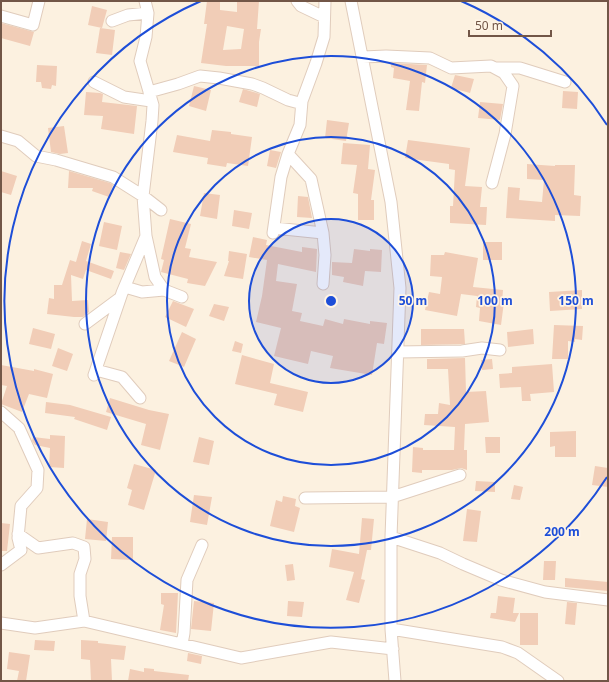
<svg xmlns="http://www.w3.org/2000/svg" width="609" height="682" font-family="'Noto Sans',sans-serif">
	<style>
		.building { fill: #f1cdb7; fill-rule: evenodd }
		.lines { fill: none; stroke-linecap: round; stroke-linejoin: round }
		.street-casing { stroke: #e0ccbc; stroke-width: 13 }
		.street { stroke: #fff; stroke-width: 11 }
		.ring { fill: none; stroke: #1d4ed8; stroke-width: 2 }
		.centre { fill: #1d4ed8; stroke: #fff5e6; stroke-width: 2 }
		.ring-label { font-size: 12px; text-anchor: middle; font-weight: bold; fill: #1d4ed8; stroke: #fff5e6; stroke-width: 3.5; stroke-linejoin: round; paint-order: stroke }
	</style>
	<rect width="100%" height="100%" fill="#fcf1e0"/>
	<path class="building" d="M207 1H220V10L237 12V1H259L257 29H261L259 42V66H226L201 63 207 24H204ZM227 26 244 29 241 49 223 50Z
		M92 6 107 10 102 28 88 25Z
		M1 23 34 32 30 46 1 38Z
		M100 28 115 30 112 55 96 53Z
		M391 63 427 65 425 83 422 82 419 111 406 110 410 81 393 78 394 68 391 67Z
		M37 65 57 66 56 86 52 85 51 89 42 88 41 82H36Z
		M455 75 474 79 470 93 451 88Z
		M194 86 211 90 206 111 189 106Z
		M243 89 260 94 257 107 239 102Z
		M563 91 578 92 577 109 562 108Z
		M86 92 100 93 103 94 102 102 137 106 134 134 101 129 103 116 84 115Z
		M480 102 503 104 500 120 478 118Z
		M327 120 349 123 346 141 325 138Z
		M64 126 68 153 60 154 51 152 48 128Z
		M212 130 231 132V134L252 137 248 166 227 163 226 167 207 164 208 158 173 152 177 135 210 141Z
		M408 140 470 148 465 186 482 187 480 207H487L486 225 450 223V206H453L455 170 449 169V164L405 158Z
		M343 143 370 145 368 169 375 170 371 200H374V220H358V194L353 193 357 165 341 164Z
		M270 150 281 152 276 168 267 166Z
		M527 164 555 166V165H575L574 195 581 196 580 216 555 215V221L506 218 508 187 520 188 519 200 542 202 544 180 527 179Z
		M1 171 17 176 11 195 1 192Z
		M69 171 110 183 113 185 109 197 92 191 93 188H68Z
		M204 193 220 195 217 219 200 216Z
		M298 196 308 197 312 218 297 217Z
		M234 210 252 213 249 229 232 226Z
		M170 219 191 224 185 248 191 249 189 257 217 262 205 286 187 283 188 279 161 272 164 260 161 259Z
		M104 222 122 226 117 250 99 246Z
		M253 237 267 240 266 245 302 252V247L317 249 316 272 278 264 276 281 297 284 292 311 302 313 300 321 323 326 325 319 343 324 344 319 370 324V321L387 323 384 344 377 343 372 375 330 368 333 356 311 351 308 364 274 356 281 328 256 322 262 296 267 260 249 257Z
		M82 241 91 244 86 261 114 271 111 279 86 270 83 279 71 275 72 301 88 300 89 312 83 317H74L47 314 49 298 54 299V285H62L70 260 76 262Z
		M483 242H502V260H483Z
		M354 249 370 251V249L382 250 381 272 365 271 363 286 343 282 344 277 332 275V262L352 263Z
		M229 251 247 254 243 279 224 276 229 261H228Z
		M120 252 131 254 124 270 116 268Z
		M445 252 478 258 473 287 503 290 502 302H504L501 325 479 321 480 308 476 307 477 296 461 294 457 316 425 310 429 292 440 294 442 277 430 276 431 255H444Z
		M582 290V309L550 311 549 292Z
		M173 301 194 309 186 327 165 317Z
		M214 304 229 307 224 321 209 316Z
		M554 325 583 326 582 340 575 339V342L568 341V359H552Z
		M33 328 55 334 51 349 29 344Z
		M421 329H464L465 344 421 345Z
		M533 329 534 344 508 347 507 332Z
		M182 332 196 339 184 367 169 361Z
		M235 341 243 344 241 353 232 351Z
		M58 348 73 354 67 371 52 366Z
		M242 355 274 364 270 383 308 392 303 412 274 405 277 394 235 384Z
		M465 358 466 392 486 391 489 422 465 424 464 450H467V470L461 468 452 470H422V473L412 472 413 447 423 448V450H454L455 427 424 425 425 414H438L439 403 450 405 448 369H427V359Z
		M492 359 493 369 482 370 481 360Z
		M552 364 554 392 530 394 531 401H522L521 387 500 388 499 374 512 373V367Z
		M1 365 34 371V369L53 374 47 398 29 394 22 412 1 404 7 386 1 385Z
		M110 398 149 410 169 414 160 450 141 445 146 424 106 412Z
		M46 402 70 405 111 417 107 430 74 419 75 417 45 413Z
		M576 431V457H555V446L550 447V432Z
		M50 435 65 436 64 468 49 467 50 448 35 445 32 441 33 437 50 439Z
		M199 437 214 441 209 465 193 462Z
		M485 437H500V453H486Z
		M134 464 156 470 144 510 128 505 132 490 127 488Z
		M595 466 608 468V487L592 485Z
		M476 481 495 482V492L475 491Z
		M514 485 523 487 520 500 511 499Z
		M194 495 212 497 207 525 190 522Z
		M283 496 296 499 295 506 300 508 294 532 270 526 276 500 282 502Z
		M467 509 481 511 477 542 463 541Z
		M362 518 374 519 371 550H367L361 579 365 580 359 603 346 600 354 572 329 567 332 549 359 554Z
		M87 519 108 522 106 541 85 539Z
		M1 523 10 524 7 551H1Z
		M112 537H133V560L111 559Z
		M544 561H556L555 580H543Z
		M293 564 295 580 287 581 285 565Z
		M565 578 608 582V591L565 587Z
		M161 593H178L176 633 160 630 164 605 161 604Z
		M498 596 515 598 513 613H519L515 622 490 618 491 613H496Z
		M194 601 214 603 211 631 191 629Z
		M288 601 304 602 302 617 287 616Z
		M567 602 577 603 575 625 565 624Z
		M520 613H538V645H520Z
		M35 640 55 641 54 651 34 650Z
		M81 640 98 641V643L126 646 124 660 111 659 112 681H91L90 660 81 659Z
		M9 652 30 655 26 681H17L19 671 7 669Z
		M188 653 202 656 201 664 187 661Z
		M144 668 154 669V671L189 675 188 681H128L130 669 144 672Z"/>
	<g class="lines">
		<g class="street-casing">
			<path id="street" d="M297 1 301 6 324 17
				M351 1 391 202 400 288 391 537V629L395 681
				M1 16 33 25 39 1
				M112 21 128 15 148 13
				M363 57 386 56 430 58 451 68 491 66 504 73 513 86 505 134 492 183
				M496 68H520L565 82
				M94 82 124 97 151 101
				M149 92 178 84 200 76 219 78 252 84 263 88 288 100 299 103 302 101
				M1 136 18 141 36 156 56 160 113 177 143 196 161 210
				M288 154 311 179 323 233 325 255 323 284
				M274 228 323 233
				M273 233 281 177 288 154 300 125 302 101 316 63 324 37 325 1
				M146 236 155 277 164 290 182 297
				M125 287 142 292 164 290
				M85 324 120 298
				M398 352 462 351 482 348 500 350
				M96 370 122 377 140 398
				M94 375 122 293 146 236 143 196 152 121 153 105 140 61 146 37 148 13 145 1
				M1 412 19 428 38 470 37 488 21 506 18 538 21 550 1 565
				M305 498 392 497 460 475
				M391 537 440 553 463 564 501 580 545 592 608 600
				M84 621 241 658 331 642 393 649
				M1 623 35 628 84 621 80 596V574L85 559 84 547 73 543 38 548 18 534
				M391 629 502 647 518 653 558 681
				M182 644 184 633 187 580 202 545"/>
		</g>
		<use href="#street" class="street"/>
	</g>
	<circle cx="331" cy="301" r="82" fill="#1d4ed8" fill-opacity=".12"/>
	<g class="ring">
		<circle cx="331" cy="301" r="82"/>
		<circle cx="331" cy="301" r="164"/>
		<circle cx="331" cy="301" r="245"/>
		<path d="M607 477A327 327 0 1 1 201 1M461 1A327 327 0 0 1 607 125"/>
	</g>
	<circle cx="331" cy="301" r="6" class="centre"/>
	<g class="ring-label">
		<text x="413" y="305">50 m</text>
		<text x="495" y="305">100 m</text>
		<text x="576" y="305">150 m</text>
		<text x="562" y="536">200 m</text>
	</g>
	<rect width="609" height="682" fill="none" stroke="#725647" stroke-width="4"/>
	<path d="M469 30v6h82v-6" fill="none" stroke="#725647" stroke-width="2"/>
	<text x="475" y="30" font-size="12" fill="#725647" stroke="#fff5e6" stroke-width="3" paint-order="stroke">50 m</text>
</svg>
